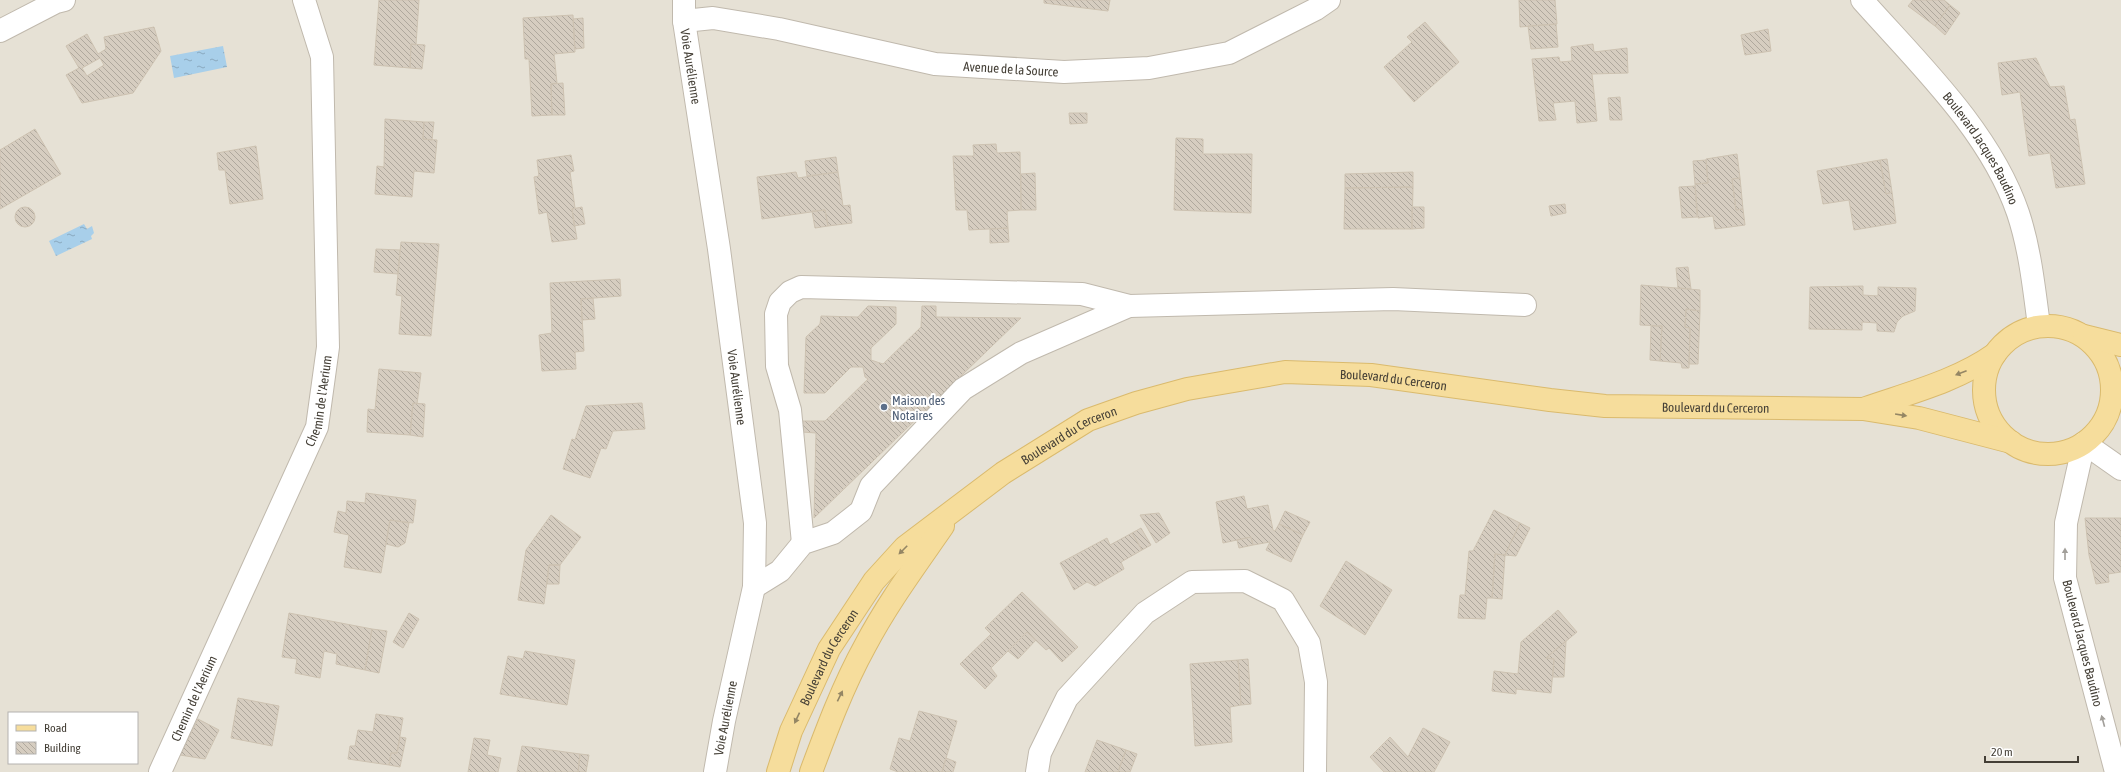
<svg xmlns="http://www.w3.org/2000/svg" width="2121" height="772" font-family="'Asap Condensed',sans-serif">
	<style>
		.residential { fill: #e6e1d5; fill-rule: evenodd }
		.water { fill: url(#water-ripples) }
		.building { fill: url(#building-back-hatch); stroke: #cdc2b1; fill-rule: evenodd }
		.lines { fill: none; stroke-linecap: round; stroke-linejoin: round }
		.minor-casing { stroke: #c0b9ad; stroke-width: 24 }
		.major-casing { stroke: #daba6d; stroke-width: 24 }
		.minor { stroke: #fff; stroke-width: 22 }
		.major { stroke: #f6dd9c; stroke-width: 22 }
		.oneway { fill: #948664 }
		.oneway2 { fill: #a29f9a }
		.service-dot { fill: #5c6f8a; stroke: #fff; stroke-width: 1.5 }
		.labels { text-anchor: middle; stroke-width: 4; stroke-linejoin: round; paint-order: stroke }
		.street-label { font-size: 13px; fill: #443f36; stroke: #fff }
		.service-label { font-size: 13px; fill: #4e5e75; stroke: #fff; text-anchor: start }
	</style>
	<defs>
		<pattern id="water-ripples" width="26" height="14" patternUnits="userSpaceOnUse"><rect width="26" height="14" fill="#a8cfea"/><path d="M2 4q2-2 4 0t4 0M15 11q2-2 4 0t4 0" fill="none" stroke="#8aa9be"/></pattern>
		<pattern id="building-back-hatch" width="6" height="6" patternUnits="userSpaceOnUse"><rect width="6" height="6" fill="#d6cdc0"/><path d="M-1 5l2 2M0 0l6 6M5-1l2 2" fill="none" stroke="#afa89d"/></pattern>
	</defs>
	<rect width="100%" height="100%" fill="#f2efe7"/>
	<path class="residential" d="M0 0H2121V772H0ZM9 713H137V763H9Z"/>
	<path class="water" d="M223 46 227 67 174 78 170 56Z
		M84 224 87 229 92 226 94 233 91 236 92 239 56 256 49 241Z"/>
	<path class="building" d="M379 0H419L416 45 411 44 410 68 374 65Z
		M1044 0H1110L1108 11 1044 3Z
		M1519 0H1555L1557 24 1520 27Z
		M1913 0H1944L1950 5 1935 26 1908 6Z
		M1950 5 1960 13 1945 35 1935 26Z
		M573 15 575 52 554 54 557 83 551 84 552 115 532 116 529 59H525L523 18Z
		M583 18 584 48 575 49 573 19Z
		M1425 22 1459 62 1414 102 1384 67 1412 42 1407 37Z
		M1556 24 1558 47 1531 49 1528 26Z
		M154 27 161 51 133 93 82 103 66 75 79 68 66 46 87 34 98 54 106 49 104 37ZM100 58 104 65 87 76 82 68Z
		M1768 29 1771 51 1745 55 1741 35Z
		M411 44 425 45 422 69 410 68Z
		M1593 44 1594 52 1627 48 1628 73 1592 74 1597 121 1577 123 1575 101 1553 103 1556 120 1539 121 1532 59 1559 57 1560 62 1572 61 1571 47Z
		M2036 58 2050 87 2064 86 2070 120 2075 119 2085 184 2056 188 2050 153 2029 156 2020 92 2002 95 1998 63Z
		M563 83 565 115H552L551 84Z
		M1620 97 1622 120H1610L1608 98Z
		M1069 113H1087V123L1070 124Z
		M385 119 424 122 423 139 437 140 434 173 414 171 412 197 375 194 377 166 384 167Z
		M424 122H434L432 140 423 139Z
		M35 129 61 174 0 209V150Z
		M1176 138 1203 139V154H1252L1251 213 1174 210Z
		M996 144 997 153 1020 152 1021 210 1007 211 1008 228 969 230 967 210H956L953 156H974L973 145Z
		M256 146 263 199 230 204 225 170H219L217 153Z
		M1737 154 1740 178 1732 179 1736 210 1743 209 1745 225 1715 229 1713 216 1698 218 1695 184 1708 183 1706 159Z
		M571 155 574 171 570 172 575 208 572 209 577 239 552 242 547 212 539 214 534 177 539 176 537 160Z
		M836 157 838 172 807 176 805 161Z
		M1887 159 1892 192 1886 194 1880 160Z
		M1706 160 1708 183 1695 184 1693 161Z
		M1880 160 1886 194 1892 192 1896 223 1854 230 1849 200 1823 204 1817 171Z
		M796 172 798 178 838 172 843 206 850 205 852 223 828 226 825 210 762 219 757 177Z
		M1413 172V187L1345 188V174Z
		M1035 173 1036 210H1021V174Z
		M1740 178 1743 209 1736 210 1732 179Z
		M1695 186 1697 217 1682 218 1679 187Z
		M1413 187 1412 229H1344L1345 188Z
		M1565 204 1566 213 1551 216 1549 206Z
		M582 207 585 224 574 226 572 209Z
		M1412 207H1424V228L1412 229Z
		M15 217a10 10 0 1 1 20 0a10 10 0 1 1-20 0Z
		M825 210 828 226 815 228 812 211Z
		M1008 228 1009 242 990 243V229Z
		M401 242 439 244 431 336 399 334 402 296 396 295Z
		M376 249 400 250 398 274 374 272Z
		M1688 267 1691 289 1678 288 1676 268Z
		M620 279 621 296 581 299 584 351 575 352 576 369 542 371 539 335 552 333 550 283Z
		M1641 285 1700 290V311L1686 309 1685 327 1690 328 1689 368H1682L1681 363 1660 361 1662 326 1640 325Z
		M1863 286V295L1878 296V287L1916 288 1915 311 1903 316 1897 322 1894 332 1877 331V323L1862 322V330L1809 329 1810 287Z
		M593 298 595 319 582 320 581 299Z
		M868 306 896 307V324L871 348V360L883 364 921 327 922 306H936V317L1021 318 814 518 816 433 802 432 803 421H825L868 379 865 377 863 367H851L825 393H804L806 337 820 324 821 316 858 317Z
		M1686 309 1700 311 1698 364H1689L1690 328 1685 327Z
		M1651 326H1662L1660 361 1650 360Z
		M379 369 421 373 417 404 413 403 410 435 367 432 368 409 375 410Z
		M413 403 425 404 423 437 410 435Z
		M642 403 645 429 613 431 606 449 601 448 590 478 563 469 572 439 575 440 586 406Z
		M366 493 416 500 413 523 390 520 381 573 344 567 349 535 334 532 338 511 346 513 347 501 365 503Z
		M1244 496 1247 509 1268 505 1273 530 1275 531 1279 524 1303 535 1291 562 1266 550 1270 542 1253 545 1251 537 1223 543 1216 502Z
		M1494 510 1520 523 1505 555 1495 554 1492 598H1487L1485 619 1458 618 1460 595H1465L1469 551H1473Z
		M1285 511 1310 522 1303 535 1279 524Z
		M1159 513 1170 533 1156 543 1140 515Z
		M551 515 581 537 560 565H549L544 604 518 600 526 550Z
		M2085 518H2121V572L2108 574 2109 582 2096 584 2089 555Z
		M390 520 409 523 405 543 398 547 386 544Z
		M1520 523 1530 528 1516 556 1505 555Z
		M1141 528 1151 545 1142 550 1132 533Z
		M1132 533 1142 550 1121 562 1124 569 1095 586 1087 582 1074 590 1060 563 1107 538 1110 545Z
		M1251 537 1253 545 1239 548 1237 540Z
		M1495 554 1505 555 1502 599 1492 598Z
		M1346 561 1392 590 1365 635 1320 606Z
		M549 565H560L559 584H547Z
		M1022 592 1078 647 1062 662 1049 648 1046 650 1027 632 991 668 997 676 985 689 960 664 991 634 985 628Z
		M1558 610 1577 632 1546 658 1554 659 1551 693 1516 689V694L1492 691 1494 671 1518 674 1521 642Z
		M289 613 372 629 365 670 336 664 337 654 324 651 320 678 295 673 297 659 282 657Z
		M409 613 419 619 403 648 393 642Z
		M372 629 387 631 379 673 365 670Z
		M1027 632 1036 640 1018 659 1008 651Z
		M1566 641 1564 677H1553L1554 659 1546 658Z
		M525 651 575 660 567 705 500 694 508 656 523 659Z
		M1248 659 1251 704 1241 705 1238 660Z
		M1238 660 1241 705 1230 707 1232 742 1195 746 1190 664Z
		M238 698 279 706 272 746 231 738Z
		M919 711 957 721 942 772H898L890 769 899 738 910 741Z
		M376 714 403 718 397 753H391L389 765 348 759 350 746H355L358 730 373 732Z
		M198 719 219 730 205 759 180 755Z
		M1423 728 1450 742 1434 772H1384L1370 757 1390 737 1408 757Z
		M400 737 406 738 400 767 389 765 391 753H397Z
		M474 738 490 740 487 755 501 758 498 772H468Z
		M1097 740 1126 750 1118 772H1085Z
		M522 746 580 754 578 772H517Z
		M1126 750 1137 754 1130 772H1118Z
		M580 754 589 755 586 772H578Z
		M946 758 956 762 953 772H942Z"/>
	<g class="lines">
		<g class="minor-casing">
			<g id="minor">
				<path id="s1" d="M684 0V21L719 249 755 523 754 587 724 721 715 772"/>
				<path id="s2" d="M1862 0C1918 63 1990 131 2018 213 2030 249 2034 288 2039 326"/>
				<path id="s3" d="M684 21 713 18 779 29 935 64 1064 72 1149 68 1229 53 1316 9 1329 0"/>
				<path d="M0 31 56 2 64 0"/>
				<path d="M803 543 790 410 777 366 776 314 780 302 790 292 801 287 1082 294 1129 306"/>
				<path d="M754 587 780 571 803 543 833 533 861 511 871 486 963 389 1021 353 1129 306 1393 299 1525 305"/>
				<path id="s4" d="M160 772 317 427 328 347 322 57 304 0"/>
				<path d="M1037 772 1040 753 1067 698 1145 613 1192 582 1245 581 1283 600 1309 643 1316 682 1315 772"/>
				<path d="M2116 772 2065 578 2066 523 2084 443 2121 469"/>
			</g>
		</g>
		<g class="major-casing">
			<g id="major">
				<circle cx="2048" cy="390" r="64"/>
				<path d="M2084 336 2121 345"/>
				<path d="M1866 408C1909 393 1957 381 1995 354"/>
				<path id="s5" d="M778 772 791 731 829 649 874 581 905 547 1003 473 1088 420 1136 403 1187 389 1285 372 1371 375 1550 400 1605 406 1863 409 1919 418 2011 442"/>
				<path d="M811 772C827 729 843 686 865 646 887 604 916 565 943 526"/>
			</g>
		</g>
		<use href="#minor" class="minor"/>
		<use href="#major" class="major"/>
	</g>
	<defs><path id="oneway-solid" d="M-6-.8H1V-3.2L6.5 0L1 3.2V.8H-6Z"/></defs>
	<g class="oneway">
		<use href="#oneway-solid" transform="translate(1961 373) rotate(159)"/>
		<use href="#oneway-solid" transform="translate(1901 415) rotate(9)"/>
		<use href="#oneway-solid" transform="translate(903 550) rotate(135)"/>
		<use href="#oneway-solid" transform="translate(840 696) rotate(-64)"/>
		<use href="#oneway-solid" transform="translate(797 718) rotate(115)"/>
	</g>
	<g class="oneway2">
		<use href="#oneway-solid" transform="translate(2065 554) rotate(-90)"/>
		<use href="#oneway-solid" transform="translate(2103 721) rotate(-105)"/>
	</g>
	<circle class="service-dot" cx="884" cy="407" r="4"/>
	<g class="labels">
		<g class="street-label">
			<text dy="5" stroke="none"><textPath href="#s1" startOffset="67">Voie Aurélienne</textPath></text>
			<text dy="5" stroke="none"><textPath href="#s3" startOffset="332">Avenue de la Source</textPath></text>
			<text dy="5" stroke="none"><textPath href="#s2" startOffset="191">Boulevard Jacques Baudino</textPath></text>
			<text dy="5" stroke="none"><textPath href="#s5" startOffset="796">Boulevard du Cerceron</textPath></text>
			<text dy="5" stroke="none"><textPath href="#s1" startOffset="391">Voie Aurélienne</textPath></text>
			<text dy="5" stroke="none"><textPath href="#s4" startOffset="405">Chemin de l'Aerium</textPath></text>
			<text dy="5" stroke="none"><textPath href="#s5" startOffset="1120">Boulevard du Cerceron</textPath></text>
			<text dy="5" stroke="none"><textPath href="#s5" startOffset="460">Boulevard du Cerceron</textPath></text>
			<text transform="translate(2083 643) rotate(76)" y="5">Boulevard Jacques Baudino</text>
			<text dy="5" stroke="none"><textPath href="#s5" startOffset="126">Boulevard du Cerceron</textPath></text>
			<text dy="5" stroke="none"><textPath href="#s4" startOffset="81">Chemin de l'Aerium</textPath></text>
			<text transform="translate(725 718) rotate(-79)" y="5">Voie Aurélienne</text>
		</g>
		<g class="service-label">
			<text x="892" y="405">Maison des<tspan x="892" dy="15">Notaires</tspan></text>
		</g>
	</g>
	<rect x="8" y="712" width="130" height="52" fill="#ffffff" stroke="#b4b2af"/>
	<rect x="16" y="725" width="20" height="6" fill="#f6dd9c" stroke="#b4b2af"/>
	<text x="44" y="732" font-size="12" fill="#443f36">Road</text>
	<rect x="16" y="742" width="20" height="12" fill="url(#building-back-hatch)" stroke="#b4b2af"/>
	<text x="44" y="752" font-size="12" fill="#443f36">Building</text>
	<path d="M1985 756v6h93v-6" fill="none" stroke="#443f36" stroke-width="2"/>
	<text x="1991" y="756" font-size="12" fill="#443f36" stroke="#ffffff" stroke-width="3" paint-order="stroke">20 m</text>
</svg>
